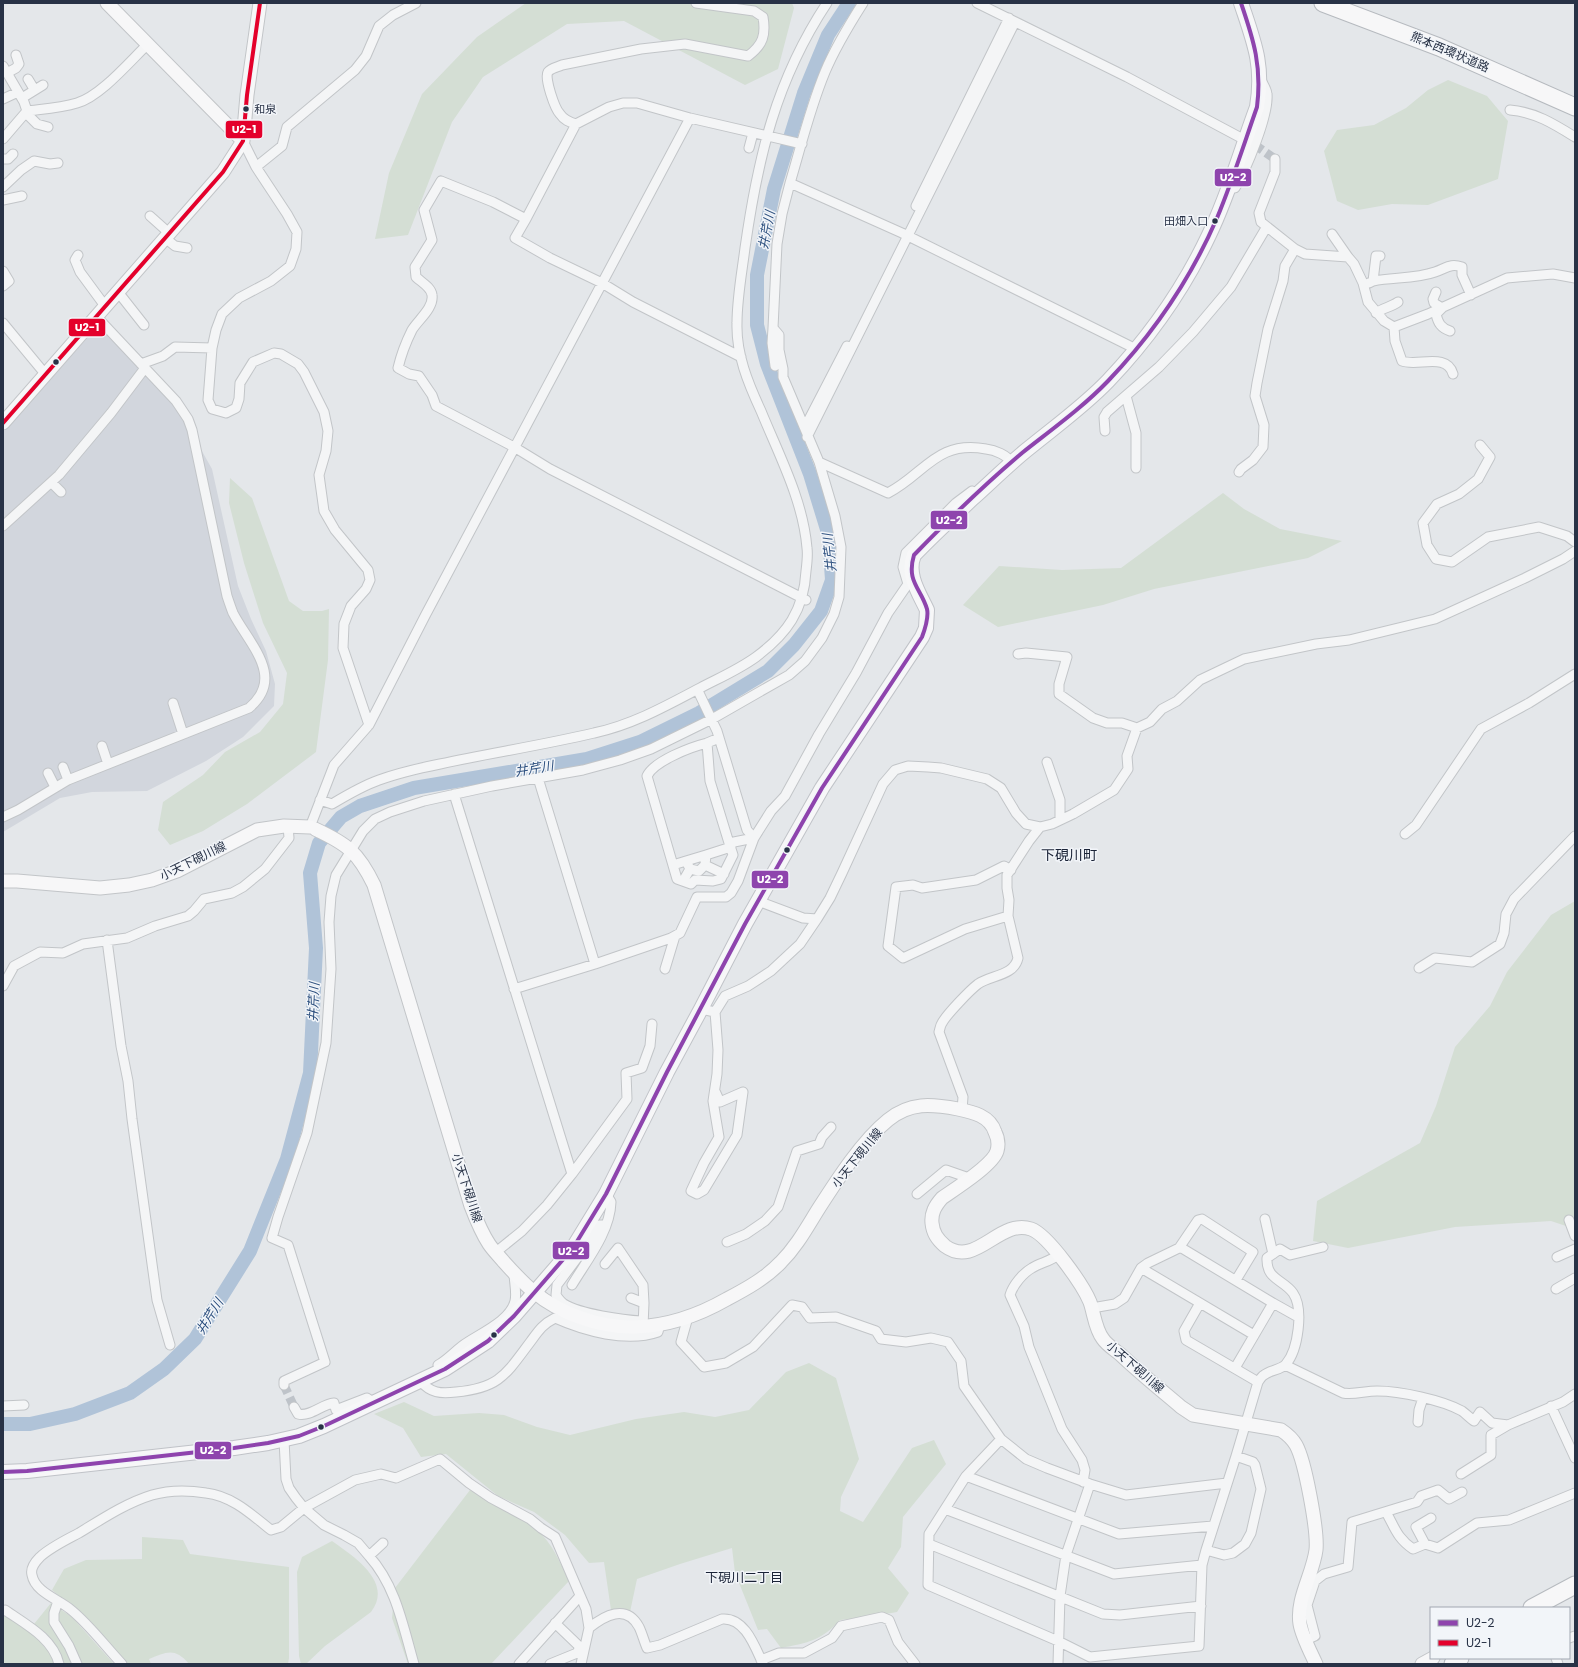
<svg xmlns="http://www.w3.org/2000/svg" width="1578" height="1667" font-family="Poppins,'Noto Sans JP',sans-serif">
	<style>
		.built { fill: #d2d6dd }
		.green { fill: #d4ded4 }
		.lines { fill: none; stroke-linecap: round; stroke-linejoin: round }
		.river { stroke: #b0c3d8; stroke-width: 14 }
		.street-tunnel { stroke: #bec3c9; stroke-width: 9; stroke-dasharray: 9 4.5; stroke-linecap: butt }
		.street-casing { stroke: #c2c5c8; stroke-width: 11 }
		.secondary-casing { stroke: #c2c5c8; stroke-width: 15 }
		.primary-casing { stroke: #c0c3c8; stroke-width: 16 }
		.highway-casing { stroke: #b6babf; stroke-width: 19 }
		.street { stroke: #f4f5f6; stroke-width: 9 }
		.secondary { stroke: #f7f7f8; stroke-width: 13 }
		.primary { stroke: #f7f7f8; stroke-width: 14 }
		.highway { stroke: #f7f7f8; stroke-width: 17 }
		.bus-1-casing { stroke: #f2f5f9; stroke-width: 7 }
		.bus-2-casing { stroke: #f2f5f9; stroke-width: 7 }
		.bus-1 { stroke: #8e44ad; stroke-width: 4 }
		.bus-2 { stroke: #e4002b; stroke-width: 4 }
		.bus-dot { fill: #283246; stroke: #f2f5f9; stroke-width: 1.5 }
		.labels { text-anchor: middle; stroke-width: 3; stroke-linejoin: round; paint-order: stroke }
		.bus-label { font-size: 11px; fill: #283246; stroke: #f2f5f9; text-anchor: start }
		.street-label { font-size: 12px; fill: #283246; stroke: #f2f5f9 }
		.water-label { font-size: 13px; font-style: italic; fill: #2d507f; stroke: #f2f5f9 }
		.neighbourhood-label { font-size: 13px; fill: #1a2337; stroke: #f2f5f9 }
		.quarter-label { font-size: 14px; fill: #1a2337; stroke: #f2f5f9 }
		.line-badge { stroke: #f2f5f9; stroke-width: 1.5 }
		.badge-label { font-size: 11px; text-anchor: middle; font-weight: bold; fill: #fff }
	</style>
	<rect width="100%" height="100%" fill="#e4e7ea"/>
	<path class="built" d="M100 324 179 410 212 469 238 586 251 619 266 651 275 684 274 706 243 737 206 761 147 791 92 792 60 798 3 832V432Z"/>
	<path class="green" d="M526 3H792L794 8 778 69 745 85 624 21 567 24 483 77 452 122 408 235 375 239 389 173 422 94 477 37Z
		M1448 80 1487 96 1508 121 1498 179 1428 205 1392 204 1358 210 1337 201 1324 151 1337 130 1374 125 1406 108 1428 90Z
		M230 478 252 498 289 601 303 611H322L329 609 328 660 316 752 247 804 203 831 170 845 158 830 163 802 203 775 225 752 260 732 283 704 287 673 263 623 244 563 229 503Z
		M1223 493 1244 509 1280 529 1342 541 1308 558 1154 589 1103 605 998 627 963 605 999 566 1062 570 1121 568Z
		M1575 901V1229L1551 1221 1455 1227 1348 1248 1313 1241 1317 1201 1420 1143 1436 1106 1455 1047 1490 1006 1507 972 1551 915Z
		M809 1363 836 1378 859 1459 841 1497 840 1511 863 1522 912 1448 934 1440 946 1464 903 1517 901 1547 888 1568 909 1593 897 1612 869 1617 840 1620C821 1641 807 1643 781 1648L767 1629 758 1630 735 1573 732 1548 680 1564 637 1579 630 1612 611 1610 604 1562 589 1563 565 1535 534 1512 498 1496 446 1454 421 1457 403 1428 374 1414 404 1402 434 1416 479 1413 504 1415 537 1427 570 1435 636 1419 684 1412 715 1417 749 1410 786 1372Z
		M470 1490C490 1501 528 1519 543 1536 555 1549 561 1565 569 1581L491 1664H408L392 1618 395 1588Z
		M142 1537 183 1540 190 1554 289 1567V1658L288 1664H189C175 1647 166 1652 149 1659L151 1664H125L85 1618 52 1590 64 1569 86 1560 142 1559Z
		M332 1541C353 1556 394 1582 371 1612L325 1646 306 1664H301L299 1656 297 1572 302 1557Z
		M51 1603 72 1617 114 1664H3V1606L6 1605 34 1624Z"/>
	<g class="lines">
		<path class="river" d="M3 1424H30L75 1414 130 1393 164 1369 195 1339 250 1251 287 1159 310 1073 316 948 310 873 319 843 341 817 360 806 414 788 587 759 640 742 699 713 768 671 794 645 821 611 832 580 829 536 810 474 767 364 757 325V275L774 189 804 93 828 35 849 3"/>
		<path class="street-tunnel" d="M1255 145 1275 159
			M284 1385 294 1407"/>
		<g class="street-casing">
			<path id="street" d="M863 3C849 25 835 48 825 72 810 108 801 146 790 183L902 233 1136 349
				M977 3 1127 77 1245 140
				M3 66 24 102 27 111 3 139
				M7 73 16 68 19 64 16 55
				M28 79 34 89
				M22 98 43 85
				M3 99 18 92
				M1510 110C1535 112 1554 124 1575 137
				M27 111C43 109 61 108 77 103 101 96 130 61 148 44
				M26 113 37 124 48 127
				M576 124C569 122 564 120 560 114 555 109 544 78 548 72 551 68 558 67 562 65L641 49 685 44 748 56C763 45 766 35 763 17L754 11 696 3
				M243 141 256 167 287 214 297 232 296 249 290 266 271 281 239 298 222 314 216 330 212 348 208 400 212 409 226 413 236 408 239 399 240 383 253 362 274 353 281 354 298 364 304 372 324 412 328 431 326 451 319 475 324 511 335 530 368 570 370 580 366 589 351 606 344 624 343 648 369 725
				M749 148 753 133
				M3 159H8L13 154
				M1275 159V172L1259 213 1261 222 1295 249 1305 254 1348 257 1354 264 1363 283 1368 302 1384 321 1394 327 1428 314 1507 278 1553 274 1575 278
				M256 167 282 146 287 127 355 70 366 56 379 26 393 15 416 3
				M790 183 782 214 777 244 773 328 779 335V350L783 369V377L819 462
				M3 187 21 170 34 161 50 164 58 163
				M1229 188H1235C1246 170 1269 115 1267 94 1267 90 1263 84 1261 80
				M3 200 22 196
				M916 206 1009 18
				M150 216 169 233
				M526 219 493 202 441 181 424 210 432 240 415 267 416 277C421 282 431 287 432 295 434 308 418 320 412 330 406 342 401 355 398 368L409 374 419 376 432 395 436 406 514 447 550 469 806 600
				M1332 234 1348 257
				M165 238 175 246 187 248
				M78 255 75 260 80 272 105 306
				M3 271 9 281 3 286
				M1373 281C1393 277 1416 279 1435 272 1447 268 1450 263 1462 267V275L1471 295
				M1369 283 1373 281 1376 256H1380
				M118 292 144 325
				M1436 292 1433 299 1434 303 1442 308 1436 314C1438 323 1441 328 1450 331
				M1376 313C1383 308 1391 307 1398 302
				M3 323 46 375
				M1394 327 1395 341 1402 361C1417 367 1447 352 1453 374
				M773 328 772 343 775 366
				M741 357 633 302 602 283 550 258 515 238 526 219 576 124 609 107 623 103H637L690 118 802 144
				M141 364 163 356 175 347 212 348
				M1126 396 1136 433V468
				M805 427 847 346
				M1105 431 1104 417 1107 412 1159 367 1193 332 1231 287 1266 228
				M807 437 1015 22
				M1480 445 1490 457 1478 479 1459 494 1437 504 1423 523 1427 545 1436 559 1452 562 1488 537 1539 527 1567 536 1575 542
				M1239 472 1241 469 1253 460 1263 447 1264 425 1255 396 1257 383 1268 329 1283 281 1285 266 1295 249
				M52 483 61 492
				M3 526 59 475 111 413 145 368
				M1018 654 1026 653 1067 657 1059 684V694L1093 718 1107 723H1122L1137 728
				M699 693 717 731 747 830 754 838
				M173 703 183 734
				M719 738 707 743 710 781 729 843 754 838
				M707 743C691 747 654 761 647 776L677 879 691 884 695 880 713 881 721 879 733 855 729 843
				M102 746 108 764
				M1047 762 1060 800V819
				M63 767 68 780
				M48 773 55 787
				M538 778 595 964
				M454 794 572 1174
				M320 800 332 804C347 795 362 786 379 780 398 773 420 768 440 764 491 753 543 745 594 733 632 725 666 706 700 688 719 678 738 670 756 657 787 634 804 610 806 571 807 563 808 555 807 548 803 500 779 455 761 411 748 383 736 354 737 323 737 298 742 272 745 248 758 157 776 80 827 3
				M3 817 18 810 68 780 249 708C286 677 249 644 233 613 231 608 229 602 227 596L192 430 188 419 176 401 96 316
				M310 827 334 765 369 725 426 614 690 118
				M1405 834 1416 825 1481 729 1529 703 1575 674
				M686 861 706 855
				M673 865 686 861 690 869
				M705 865 706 855 731 847
				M683 881 690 869 699 871 705 865 724 874
				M758 901 803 918 817 919 830 898 842 873 883 784 895 770 908 766 928 767 941 768 987 779 1001 788 1016 813 1026 824 1040 827 1052 824 1073 814 1114 790 1128 769 1127 756 1137 728 1150 722 1162 709 1177 701 1200 680 1244 659 1316 644 1349 640 1435 619 1525 578 1563 559 1575 551
				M1008 916 965 929 903 958 888 946 896 887 913 885 922 888 976 880 1004 866 1011 870
				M107 940 121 1046 128 1081 132 1119 157 1300 170 1345
				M1419 968 1435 958 1472 962 1500 944 1504 933 1506 914 1514 899 1575 836
				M665 969 675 936
				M3 986 14 966 40 952 63 953 83 944 127 938 155 926 188 916 194 911 204 899 232 893 243 887 265 869 289 838 288 826
				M514 989 595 964 671 938 680 933 697 897H726L731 893 738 881 754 838 771 811 785 796 819 734 856 673 888 613 908 584 903 567 906 553 956 503 972 491
				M701 1009 715 1012 718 1050 717 1074 713 1101 719 1137 704 1163 691 1191 697 1194 704 1190 737 1135 743 1092
				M715 1012 725 996 748 986 771 971 800 944 817 919
				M715 1091 720 1102 743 1092
				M962 1110 963 1097 939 1032C940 1029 940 1026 942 1023 947 1014 970 990 978 984 991 975 1014 976 1018 958L1008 916 1009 900 1007 888V875L1029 841 1040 827
				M917 1194 946 1170 969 1178
				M1265 1219 1273 1254
				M1569 1220 1575 1236
				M606 1225H599L589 1242 557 1285 556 1295C558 1298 561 1302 564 1304 580 1314 623 1320 642 1321
				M727 1242 746 1234 765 1221 778 1207 797 1151 819 1144 822 1137 831 1127
				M1180 1247 1273 1303
				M496 1252 522 1231 547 1205 572 1174 627 1099 626 1073 642 1068 650 1046 652 1024
				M1058 1255C1051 1261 1040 1263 1032 1268 1023 1273 1013 1285 1010 1295L1024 1326 1029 1347 1062 1429 1082 1460 1085 1470 1083 1482
				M1557 1257 1575 1249
				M605 1264 618 1248 643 1285 644 1303
				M1141 1268 1254 1335
				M572 1285C587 1260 610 1232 611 1202L606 1194
				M1556 1289 1575 1278
				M631 1298 644 1303 643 1326
				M1200 1303 1184 1331 1186 1340 1258 1382
				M1092 1308 1115 1304 1124 1298 1141 1268 1148 1263 1179 1248 1198 1220 1202 1219 1253 1252 1236 1280
				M688 1317 681 1342 704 1367 726 1363 753 1347 792 1305 802 1307 810 1318 836 1317 876 1331 881 1339 906 1342 931 1338 948 1342 961 1361 964 1386 1001 1439 1026 1459 1047 1468 1090 1484 1126 1495 1227 1483
				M438 1365C447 1360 453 1353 462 1346 478 1334 510 1322 515 1301 517 1293 514 1281 514 1273
				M1285 1365 1343 1393C1354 1395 1365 1391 1377 1391 1400 1391 1442 1400 1462 1411 1466 1414 1470 1418 1474 1421L1480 1412 1492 1423 1508 1425 1563 1402 1575 1394
				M1235 1368 1273 1303 1298 1317
				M420 1381C431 1393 440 1394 456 1392 500 1388 506 1374 531 1341 539 1330 543 1324 555 1318 584 1331 627 1343 658 1332L660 1324
				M284 1385V1381L325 1362 289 1248 288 1245 272 1238 278 1217 307 1133 326 1043 331 969 329 922 331 896 336 875 363 831 375 819 390 812 424 801 492 786 583 770 620 760 651 749 712 719 789 675 805 661 822 638 834 614 839 597 841 547 835 516 819 462 888 493C925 474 936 440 986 449 995 450 1007 455 1012 463
				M3 1406 24 1405
				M1551 1406 1575 1458
				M294 1407 298 1414C311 1417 322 1404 334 1403L336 1410 367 1398 373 1402
				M1418 1422 1419 1410 1423 1398
				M1001 1439 966 1476 929 1534 928 1585 1058 1641 1090 1657 1199 1646 1202 1565 1206 1550 1236 1456 1258 1382C1260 1379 1262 1376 1264 1375 1270 1370 1281 1370 1286 1364 1298 1350 1304 1309 1293 1293 1283 1279 1266 1280 1267 1258L1280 1249 1290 1255 1323 1247
				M284 1440 286 1479 289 1488 296 1498 304 1508 324 1525 344 1535 358 1543 369 1556 383 1543
				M1461 1474 1491 1455V1435L1508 1425
				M966 1476 1119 1534 1213 1526
				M945 1509 1114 1574 1202 1565
				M1386 1512C1395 1528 1397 1538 1413 1549L1425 1544 1438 1548 1477 1523 1509 1520 1575 1493
				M929 1544 1103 1614 1120 1615 1201 1606
				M1425 1544 1416 1527 1431 1518
				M1206 1550 1224 1555 1233 1553 1245 1544 1251 1533 1261 1489 1255 1465 1253 1462 1236 1456
				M369 1556C396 1586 403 1626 414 1664
				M58 1601 54 1613V1622L69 1646 77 1664
				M3 1611 5 1610C25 1624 53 1638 59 1664
				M555 1623 580 1647H584
				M589 1628C604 1616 626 1603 639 1627 642 1633 644 1641 647 1648L660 1645 722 1619C745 1617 755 1647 763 1664
				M1569 1638 1575 1636
				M1306 1640 1315 1636 1307 1605 1315 1581 1324 1574 1348 1567 1352 1522 1417 1502 1421 1496 1438 1490 1449 1499 1462 1492
				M1556 1658 1558 1664
				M761 1660 779 1653H804L832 1638 841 1626 882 1617 889 1620 898 1642 915 1664
				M122 1664C105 1646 89 1624 70 1609 58 1599 35 1592 32 1575 30 1568 35 1562 40 1557 51 1547 66 1540 79 1533 102 1519 126 1503 152 1495 169 1490 188 1490 206 1493 232 1496 251 1514 271 1530L281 1527 304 1508 355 1480 381 1474 396 1478 440 1459 469 1483 491 1498 530 1519 541 1528 555 1537 586 1609 589 1628 581 1664
				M519 1664 580 1596
				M550 1664 577 1653 580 1647
				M1058 1664 1060 1596 1066 1555 1090 1484"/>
		</g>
		<g class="secondary-casing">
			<path id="secondary" d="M107 3 243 141
				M3 423 223 172 243 141 247 95 260 3
				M315 829C347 844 358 852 374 885L471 1206C476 1219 481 1232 489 1244 493 1250 499 1256 504 1262 513 1272 523 1283 534 1292 560 1314 601 1328 635 1327 668 1326 699 1315 727 1299 746 1289 766 1278 781 1262 797 1246 807 1227 819 1208 837 1180 862 1141 888 1120 910 1102 931 1104 958 1109 973 1112 990 1116 995 1132 998 1138 999 1144 997 1151 993 1165 955 1189 942 1198 935 1206 931 1213 932 1223 933 1233 937 1239 945 1246 976 1269 999 1218 1031 1229 1048 1235 1083 1285 1090 1302 1094 1313 1095 1329 1103 1339 1107 1345 1115 1350 1121 1355 1140 1373 1161 1390 1181 1407L1193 1415 1281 1430C1287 1434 1292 1438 1296 1445 1305 1461 1318 1531 1316 1550 1313 1574 1296 1599 1300 1624 1302 1636 1311 1653 1316 1664
				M3 881H17L100 888 129 885 152 880 177 871 257 830 284 826 310 827
				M1422 1664 1433 1658"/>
		</g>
		<g class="primary-casing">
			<path id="primary" d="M3 1472 27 1471 234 1448 268 1443 299 1436 324 1426 445 1369 488 1341 514 1316 534 1293 573 1248 606 1194 667 1072 701 1009 745 924 822 788 922 637 926 628 927 610C919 593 906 574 914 555 933 535 953 517 973 498 992 481 1010 463 1029 448 1056 426 1084 406 1108 381 1148 339 1184 288 1209 235 1229 194 1241 150 1257 107 1264 65 1254 42 1241 3"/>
		</g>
		<g class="highway-casing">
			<path id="highway" d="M1323 3 1439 47 1575 107
				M1532 1608 1575 1585
				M1453 1664 1460 1658"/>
		</g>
		<use href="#street" class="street"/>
		<use href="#secondary" class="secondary"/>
		<use href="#primary" class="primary"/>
		<use href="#highway" class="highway"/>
		<g class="bus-1-casing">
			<path id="bus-1" d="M3 1472 27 1471 234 1448 268 1443 299 1436 324 1426 445 1369 488 1341 514 1316 573 1248 606 1194 667 1072 745 924 822 788 922 637C925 629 929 618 927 609 921 588 906 582 914 555 948 520 984 485 1022 453 1051 430 1082 408 1108 381 1153 334 1191 278 1217 218 1232 182 1244 144 1257 107 1262 67 1254 41 1241 3"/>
		</g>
		<g class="bus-2-casing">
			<path id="bus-2" d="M3 423 223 172 243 141 247 95 260 3"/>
		</g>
		<use href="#bus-1" class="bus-1"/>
		<use href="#bus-2" class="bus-2"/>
	</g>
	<g class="bus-dot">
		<circle cx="246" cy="109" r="3.5"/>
		<circle cx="1215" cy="221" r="3.5"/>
		<circle cx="56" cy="362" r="3.5"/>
		<circle cx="787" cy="850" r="3.5"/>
		<circle cx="494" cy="1335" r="3.5"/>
		<circle cx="321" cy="1427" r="3.5"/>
	</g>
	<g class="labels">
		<g class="bus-label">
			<text x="254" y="113">和泉</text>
			<text x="1208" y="225" text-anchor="end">田畑入口</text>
		</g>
		<g class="street-label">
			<text transform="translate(1450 52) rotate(23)" y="4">熊本西環状道路</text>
			<text transform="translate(193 861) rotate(-26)" y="4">小天下硯川線</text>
			<text transform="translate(857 1158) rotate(-51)" y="4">小天下硯川線</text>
			<text transform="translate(467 1188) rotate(72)" y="4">小天下硯川線</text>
			<text transform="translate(1135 1367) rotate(41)" y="4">小天下硯川線</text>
		</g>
		<g class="water-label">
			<text transform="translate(766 230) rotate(-79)" y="5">井芹川</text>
			<text transform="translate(829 553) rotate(-96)" y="5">井芹川</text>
			<text transform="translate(534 768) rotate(-9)" y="5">井芹川</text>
			<text transform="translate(313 1002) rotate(-87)" y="5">井芹川</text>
			<text transform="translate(209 1316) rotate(-58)" y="5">井芹川</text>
		</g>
		<g class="neighbourhood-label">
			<text x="744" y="1582">下硯川二丁目</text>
		</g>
		<g class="quarter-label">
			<text x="1069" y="860">下硯川町</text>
		</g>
	</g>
	<g class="line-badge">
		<rect x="225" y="120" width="38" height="19" rx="4" fill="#e4002b"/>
		<rect x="1214" y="168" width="38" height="19" rx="4" fill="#8e44ad"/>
		<rect x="68" y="318" width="38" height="19" rx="4" fill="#e4002b"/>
		<rect x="930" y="510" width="38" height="20" rx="4" fill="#8e44ad"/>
		<rect x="751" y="870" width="38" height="19" rx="4" fill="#8e44ad"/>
		<rect x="552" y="1241" width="38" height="19" rx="4" fill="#8e44ad"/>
		<rect x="194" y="1441" width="38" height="19" rx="4" fill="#8e44ad"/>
	</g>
	<g class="badge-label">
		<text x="244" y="133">U2-1</text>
		<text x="1233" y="181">U2-2</text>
		<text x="87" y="331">U2-1</text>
		<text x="949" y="524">U2-2</text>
		<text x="770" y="883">U2-2</text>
		<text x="571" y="1255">U2-2</text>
		<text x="213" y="1454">U2-2</text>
	</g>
	<rect width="1578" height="1667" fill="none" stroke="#283246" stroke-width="8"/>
	<rect x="1430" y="1607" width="140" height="52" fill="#f2f5f9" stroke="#a1a7b1"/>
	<rect x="1438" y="1620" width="20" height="6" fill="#8e44ad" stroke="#a1a7b1"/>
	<text x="1466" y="1627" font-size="12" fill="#283246">U2-2</text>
	<rect x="1438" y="1640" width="20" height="6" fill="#e4002b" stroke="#a1a7b1"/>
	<text x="1466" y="1647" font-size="12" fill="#283246">U2-1</text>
</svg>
